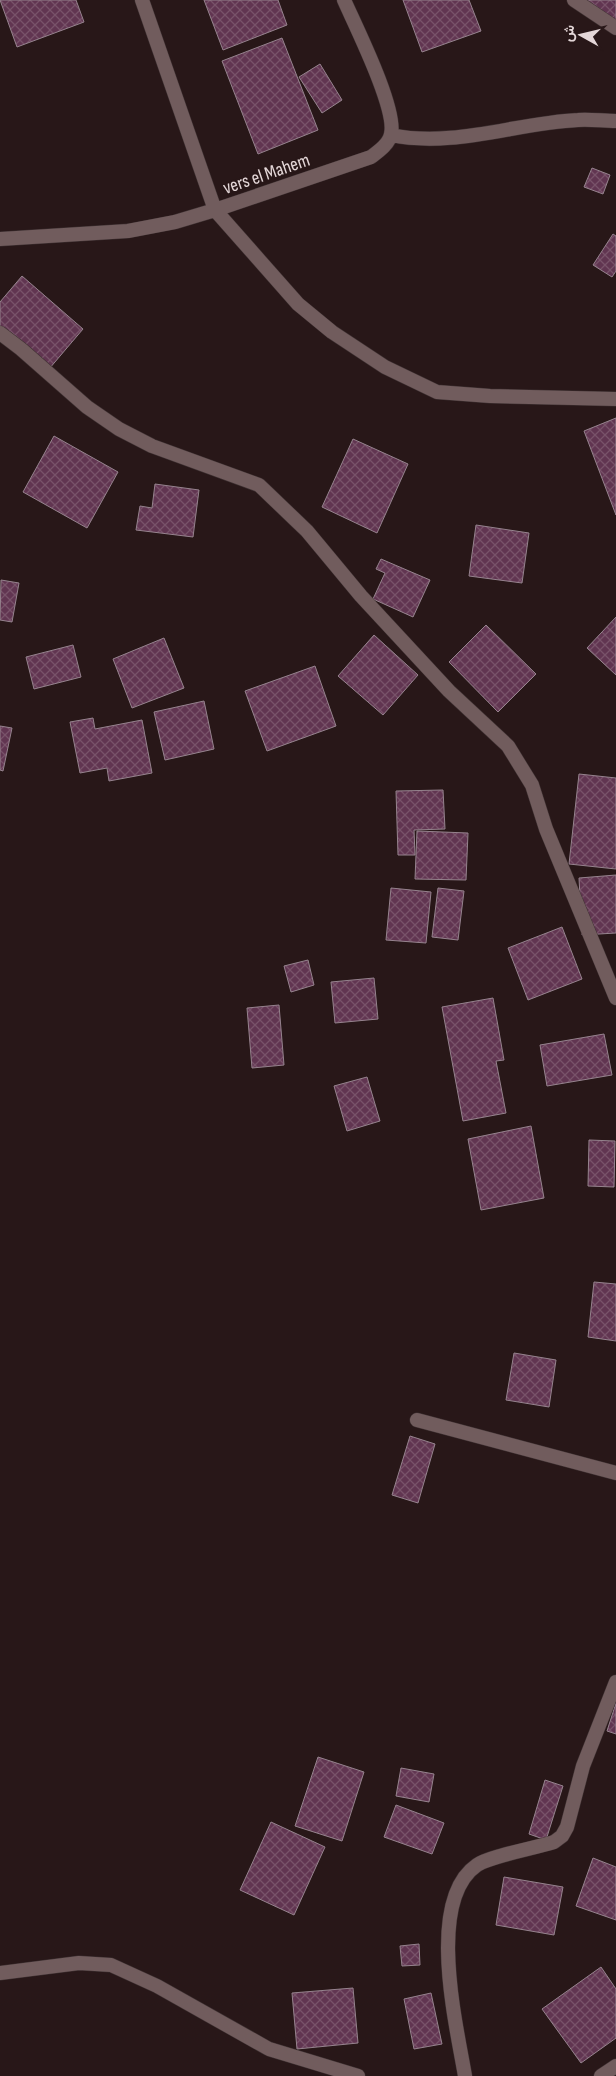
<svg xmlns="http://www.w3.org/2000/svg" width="616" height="2076" font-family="'Sofia Sans Condensed',Vazirmatn,sans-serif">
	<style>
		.building { fill: url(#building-cross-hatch); stroke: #96838e }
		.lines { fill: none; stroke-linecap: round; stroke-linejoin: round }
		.minor-casing { stroke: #3f3233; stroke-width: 15 }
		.minor { stroke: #715c5d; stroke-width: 14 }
		.labels { text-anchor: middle; stroke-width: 4; stroke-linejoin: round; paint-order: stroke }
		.street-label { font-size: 19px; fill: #e4d7d8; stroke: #281718 }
	</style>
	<defs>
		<pattern id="building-cross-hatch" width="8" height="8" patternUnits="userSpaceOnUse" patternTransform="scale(1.25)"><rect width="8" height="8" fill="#613551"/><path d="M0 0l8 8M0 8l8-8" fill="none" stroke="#785269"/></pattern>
	</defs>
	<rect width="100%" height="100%" fill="#281718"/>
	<path class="building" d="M0 0H76L84 22 17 47Z
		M204 0H278L287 25 223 50Z
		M403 0H469L481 31 422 52Z
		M580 0H616V24Z
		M282 38 318 130 258 154 222 61Z
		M320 64 342 100 322 113 299 77Z
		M592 168 610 175 603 194 584 187Z
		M613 234 616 236V271L612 277 593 265Z
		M22 276 83 329 49 369 0 327V302Z
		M616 418V515L584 431Z
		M54 436 118 472 87 528 23 492Z
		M353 439 408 464 377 533 322 507Z
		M155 484 199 490 193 537 136 530 140 506 152 508Z
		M476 525 529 533 522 583 469 576Z
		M381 559 430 580 413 617 373 599 385 573 376 569Z
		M1 580 19 583 12 622 0 620Z
		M616 617V675L587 648Z
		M486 625 536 674 498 712 449 662Z
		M374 635 418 675 383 715 338 676Z
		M164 638 184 688 132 708 113 659Z
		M73 645 81 677 34 689 26 657Z
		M315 666 336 726 267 751 245 691Z
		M204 701 214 749 165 760 154 712Z
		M93 718 95 729 142 720 152 773 109 781 107 768 80 773 70 722Z
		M0 726 12 728 3 771 0 770Z
		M579 774 616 778V869L569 864Z
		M443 790 445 829 414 830 415 855H398L396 791Z
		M417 831 468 833 466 880 415 879Z
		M616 875V933L582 935 579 878Z
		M391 888 431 892 426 943 386 940Z
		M438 888 464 891 458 940 432 937Z
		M562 927 582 979 528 1000 508 948Z
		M308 960 314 985 291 992 284 966Z
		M374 978 378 1019 335 1023 331 982Z
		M493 998 504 1060 496 1061 506 1113 463 1121 442 1007Z
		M279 1005 284 1065 252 1068 247 1008Z
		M604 1034 612 1075 547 1086 540 1045Z
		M367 1077 380 1121 347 1131 334 1086Z
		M531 1126 544 1198 481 1210 468 1139Z
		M589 1140 615 1141 614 1187 588 1186Z
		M594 1282 616 1284V1341L588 1337Z
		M514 1353 556 1360 549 1407 506 1400Z
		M410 1436 435 1444 418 1503 392 1495Z
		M616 1703V1734L607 1731Z
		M318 1757 364 1772 342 1841 295 1826Z
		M401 1768 434 1774 429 1802 396 1796Z
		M545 1780 563 1786 546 1840 529 1834Z
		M396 1805 444 1823 432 1854 384 1837Z
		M271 1822 325 1847 294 1915 240 1890Z
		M593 1858 616 1867V1920L576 1906Z
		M504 1877 563 1887 554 1935 496 1925Z
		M419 1944 420 1965 402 1966 400 1946Z
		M601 1967 616 1989V2038L581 2063 542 2009Z
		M353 1988 358 2043 297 2049 292 1993Z
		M431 1993 442 2044 414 2049 404 1999Z"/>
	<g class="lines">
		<g class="minor-casing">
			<path id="minor" d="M142 0 215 210 298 304 332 332 385 367 437 392 490 396 616 399
				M574 0 616 28
				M391 135C454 148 515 123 578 120 590 119 603 121 616 121
				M0 239 128 231 175 222 215 210 371 157C379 151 389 144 391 134 397 109 356 27 344 0
				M0 333 21 349 87 407 119 429 152 446 259 485 307 531 361 596 449 691 508 746 532 785 546 829 616 998
				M417 1420 616 1473
				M0 1973 79 1963 111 1965 157 1986 269 2049 358 2076
				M465 2076C456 2023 426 1900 477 1865 490 1856 536 1848 554 1842L562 1836 567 1827 583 1766 616 1682
				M601 2076 616 2066"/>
		</g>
		<use href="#minor" class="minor"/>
	</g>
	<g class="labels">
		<g class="street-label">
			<text transform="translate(266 173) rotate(-19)" y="7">vers el Mahem</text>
		</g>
	</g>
	<g transform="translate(581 35) rotate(278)" stroke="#281718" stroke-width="4" paint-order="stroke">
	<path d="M0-4L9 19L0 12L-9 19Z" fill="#e4d7d8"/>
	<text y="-8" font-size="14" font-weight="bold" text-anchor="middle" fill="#e4d7d8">ش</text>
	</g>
</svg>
